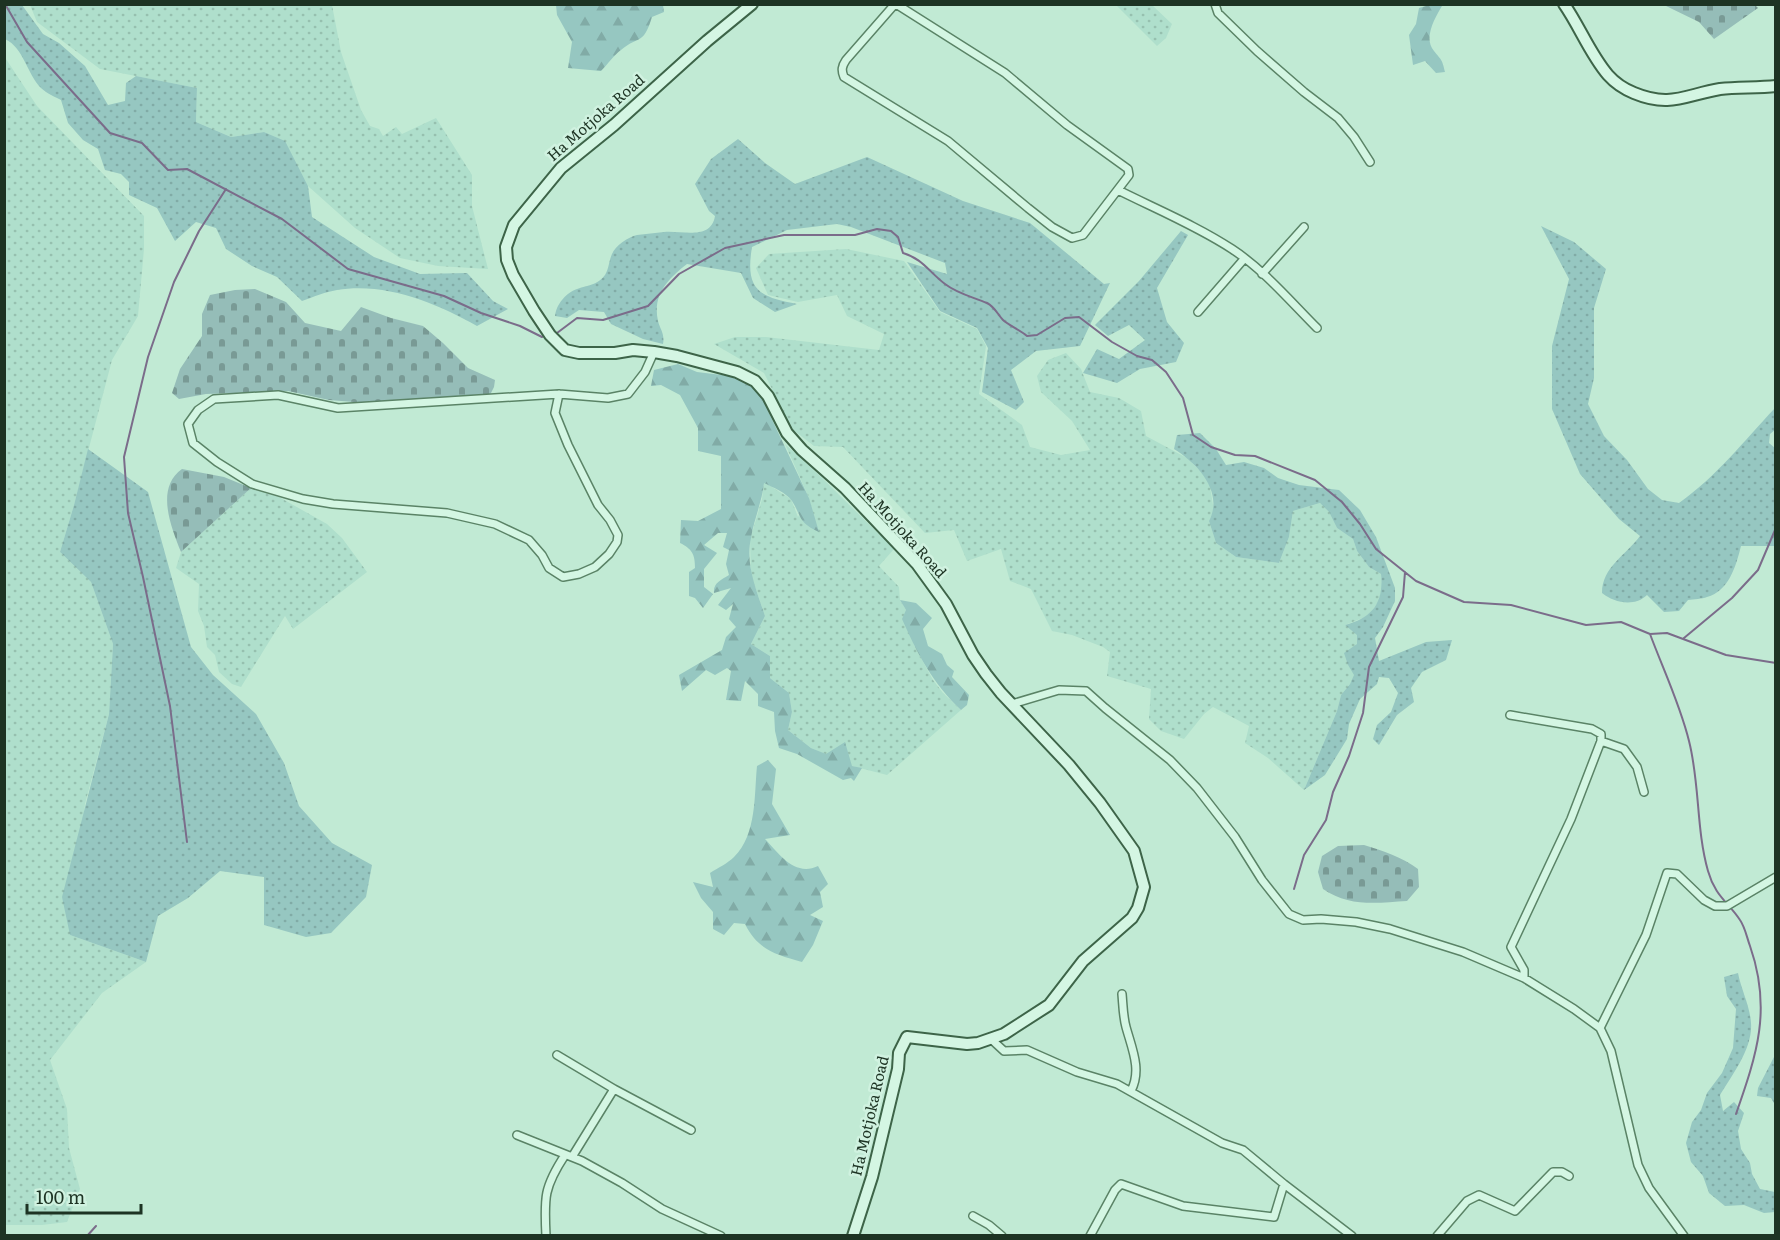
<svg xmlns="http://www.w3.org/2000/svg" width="1780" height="1240" font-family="Literata,serif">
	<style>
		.farmland { fill: url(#farmland-dots) }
		.grass { fill: url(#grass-dots) }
		.forest { fill: url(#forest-firs) }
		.cemetery { fill: url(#cemetery-stones) }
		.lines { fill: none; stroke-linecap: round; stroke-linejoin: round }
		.stream { stroke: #7b6c8a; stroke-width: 2 }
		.street-casing { stroke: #5a8366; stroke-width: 10 }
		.secondary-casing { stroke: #3d6448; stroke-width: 14 }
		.street { stroke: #d4f6e3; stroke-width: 7 }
		.secondary { stroke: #d4f6e3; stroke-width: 10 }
		.labels { text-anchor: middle; stroke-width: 5; stroke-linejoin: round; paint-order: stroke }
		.street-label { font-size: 15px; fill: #1d3323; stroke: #d0f2e0 }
	</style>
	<defs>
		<pattern id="farmland-dots" width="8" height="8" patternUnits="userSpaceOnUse" patternTransform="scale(1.5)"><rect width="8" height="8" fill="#afdfcc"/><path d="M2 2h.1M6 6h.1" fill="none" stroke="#96c0af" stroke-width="1.8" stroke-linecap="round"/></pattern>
		<pattern id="grass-dots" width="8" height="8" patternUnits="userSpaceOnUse" patternTransform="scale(1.5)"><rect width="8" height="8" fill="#96c7c1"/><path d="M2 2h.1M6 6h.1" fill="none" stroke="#81aba6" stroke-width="1.8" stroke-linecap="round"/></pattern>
		<pattern id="forest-firs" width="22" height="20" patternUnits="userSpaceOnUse" patternTransform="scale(1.5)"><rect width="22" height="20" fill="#96c7c1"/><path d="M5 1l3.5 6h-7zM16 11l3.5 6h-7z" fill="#81aba6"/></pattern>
		<pattern id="cemetery-stones" width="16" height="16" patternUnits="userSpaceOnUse" patternTransform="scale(1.5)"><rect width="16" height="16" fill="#95bdb8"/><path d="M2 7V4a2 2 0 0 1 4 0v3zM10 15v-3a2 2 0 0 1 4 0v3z" fill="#799a95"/></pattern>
	</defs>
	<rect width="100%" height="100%" fill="#c1ead4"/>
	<path class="farmland" d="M30 5H332L341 52 361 110 370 126 379 129 383 136 396 127 402 134 436 118 472 175V206L488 269 438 266 400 258 355 228 308 186 284 141 264 132 231 137 196 122 197 88 100 69 37 22Z
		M1116 5H1152L1172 24 1166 38 1157 46Z
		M4 56 37 106 144 216V249L138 316 112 360 74 505 60 552 91 582 113 644 109 714 85 804 70 935 146 962 102 993 50 1060 67 1109 69 1148 80 1189 67 1222 42 1225H4Z
		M846 249 904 261 940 312 977 329 986 346 979 394 1022 425 1030 447 1061 455 1090 450 1072 421 1041 392 1037 376 1048 360 1066 353 1081 369 1090 392 1119 398 1141 411 1146 436 1187 458 1209 480 1214 511 1209 521 1216 543 1236 557 1279 563 1289 537 1293 511 1320 503 1329 512 1337 528 1353 539 1357 551 1369 567 1381 574 1382 587 1379 601 1368 616 1345 625 1357 634V644L1348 665 1355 675 1350 684 1341 695 1337 711 1304 790 1268 758 1245 743 1249 726 1213 707 1204 714 1184 739 1161 731 1149 719 1151 689 1107 676 1110 652 1103 647 1072 635 1052 631 1031 589 1010 581 1001 549 967 561 954 530 925 533 843 447 814 446 792 429 764 373 714 344 735 337H766L879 350 884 334 847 316 837 295 798 302 768 295 756 268 769 254Z
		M785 444 820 476 894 549 879 566 899 587 900 600 906 610 914 645 933 680 943 693 961 710 887 775 852 766 811 748 788 730 792 712 789 693 770 678V656L751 644 765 616 751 575 750 540 762 499 764 482 791 499 798 517 809 498Z
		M251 488 279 497 327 524 342 538 367 572 293 629 285 616 241 687 232 684 219 672 215 655 207 647 204 626 198 611 199 584 176 568 181 552Z"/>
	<path class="grass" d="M5 4 22 5 43 34 59 43 85 66 108 105 125 101 126 83 136 76 197 88 196 122 231 137 264 132 285 141 308 186 312 217 374 257 420 274 467 273 493 301 508 309 477 326C436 303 386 282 337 290 325 292 313 297 302 301L277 277 252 266 226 249 216 228 196 222 175 241 157 208 129 195V182L121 174 105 170 98 149 83 140 68 123 61 100C55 97 46 93 41 88 27 74 24 48 5 39Z
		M738 139 765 163 795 184 867 157 963 201 1030 223 1104 284 1110 283 1080 346 1036 351 1011 370 1024 402 1016 410 982 392 988 348 977 328 940 311 907 262 947 274 945 263 851 227 837 224 787 230 752 247C745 289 758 297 797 304L775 312 753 298 741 273 687 264C669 278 652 294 658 321 660 329 665 334 663 344L643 339 611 324 604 312 579 310 567 318 555 316C556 309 558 305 562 300 576 282 593 291 605 275 609 269 609 260 612 254 615 246 628 237 637 235 646 234 655 233 664 232 681 230 711 241 715 216L709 211 695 184 711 159Z
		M1541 226 1574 242 1606 269 1594 308V378L1588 404 1604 436 1627 460 1648 489 1662 500 1679 503C1718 475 1743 442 1775 408V430L1770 434 1769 443 1775 448V546H1741C1736 566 1729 591 1707 597 1702 599 1694 599 1688 600L1679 611 1664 612 1647 595C1635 607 1614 603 1602 593 1602 567 1626 555 1640 536L1619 519 1580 474 1552 409V346L1569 279Z
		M1181 231 1188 235 1157 288 1167 322 1184 343 1176 362 1140 369 1117 383 1083 373 1097 349 1119 359 1145 340 1129 325 1108 336 1095 325 1139 281Z
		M1200 433 1216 449 1226 465 1244 462 1264 468 1278 478 1299 485 1339 490 1360 510 1376 537 1395 588V601L1383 627 1375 638 1379 661 1426 642 1452 640 1446 660 1422 672 1411 688 1414 702 1397 715 1379 745 1373 739 1377 725 1391 712 1398 693 1389 678 1379 677 1377 684 1360 699 1349 724 1347 739 1325 775 1304 790 1337 711 1341 695 1350 684 1354 675 1348 665 1344 653 1357 644V635L1345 625C1372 618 1384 603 1381 574L1369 567 1357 551 1353 539 1337 528 1329 512 1320 503 1293 511 1289 537 1279 563 1236 557 1216 543 1209 521C1224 492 1198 464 1174 449L1177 435Z
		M88 449 148 492 191 647 213 675 256 714 284 763 299 806 332 843 372 865 366 897 331 933 306 937 264 925V877L220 871 188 898 158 916 146 962 70 935 62 897 109 714 113 644 91 582 60 552 74 505Z
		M1738 973C1741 989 1750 1006 1751 1023 1753 1048 1732 1075 1720 1095L1723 1111 1734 1102 1744 1113 1738 1131 1741 1149 1750 1163 1752 1174 1760 1189 1775 1192V1212L1764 1213 1744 1205 1725 1206 1709 1193 1703 1176 1691 1162 1686 1143 1692 1122 1701 1110 1707 1093 1722 1073 1733 1048 1736 1009 1727 996 1724 977Z
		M1775 1055V1105L1771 1098 1757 1096 1758 1088Z"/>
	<path class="forest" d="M1433 4 1452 6H1442C1435 18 1423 38 1434 51 1442 61 1442 59 1445 72L1436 73 1425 61 1413 65 1409 35 1416 24 1419 8Z
		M556 5H663L664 12 652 17C643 46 639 35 621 50 614 55 608 64 601 71L568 68 572 42 557 15Z
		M678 364 697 372 730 376 752 386 760 394 809 498 819 532C798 522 803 519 792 501 787 493 772 487 764 483 762 502 754 519 751 538 745 565 757 591 765 616L751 644 770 656V678L789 693 792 712 788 730 811 748 826 754 845 742 852 766 862 768 854 781 851 778 843 780 797 754 779 748 775 731 774 712 758 706V694L745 681 741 701 726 700 731 671 727 668 715 675 706 670 682 691 679 675 722 650 726 637 736 627 729 619 733 604 726 610 718 605 731 588 714 593C713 583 721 580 729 575L726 564 729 550 723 547 727 533H718L704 545 717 553 704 569V587L713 594 703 608 695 598 689 596V572L695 568C695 554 692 549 680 543L681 520 698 521 721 509V456L698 451V428L680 395 661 385 651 386 654 370Z
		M900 600 916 603 932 618 923 629 928 646 942 654 947 665 954 671 952 677 969 695 967 705 961 710C933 684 917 653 902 619L906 610Z
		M768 760 776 769 772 804 790 835 765 839C779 854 795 877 818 866L828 884 820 892 823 907 810 915 823 921 813 945 802 962C775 954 758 950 745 924L734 923 724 935 713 929V912L701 898 693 882 713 887 710 873C718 868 728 863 734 857 757 834 754 795 757 766Z"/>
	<path class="cemetery" d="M1754 4 1758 8 1714 39 1699 22 1664 5Z
		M255 289 286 302 305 323 341 331 361 307 391 318 423 326 443 343 468 368 495 380 494 387 490 395 366 403 329 400 288 391 206 394 179 399 172 393 180 369 202 336V314L210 295 235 290Z
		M182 469 224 477 251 488 181 552C171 527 155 488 182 469Z
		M1364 845C1383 851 1402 857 1418 869L1419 887 1407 901C1376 903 1349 907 1323 889L1318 872 1322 856 1338 846Z"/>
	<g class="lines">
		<path class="stream" d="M5 4 27 42 110 133 142 143 168 170 187 169 282 219 348 269 444 296 481 313 520 326 542 337
			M557 333 577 318 603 320 648 306 679 274 725 248 784 235H855L877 229 891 231 898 237 903 253C923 259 929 272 945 284 958 294 973 297 987 303 995 307 998 315 1003 320 1007 324 1021 331 1027 336L1037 335 1065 318 1079 317 1112 342 1137 356 1152 360 1166 372 1183 398 1193 435 1211 447 1235 455 1255 456 1315 480 1342 502 1360 524 1376 549 1416 581 1464 602 1511 605 1586 625 1621 622 1650 634 1667 633 1726 655 1776 663
			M1650 634C1663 669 1680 704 1689 741 1700 784 1696 829 1708 871 1715 896 1728 902 1740 920 1745 927 1747 938 1750 946 1772 1009 1757 1054 1736 1114
			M1684 638 1732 598 1758 570 1775 530
			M187 842 170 706 143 577 128 513 124 457 148 357 174 282 199 231 226 189
			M1294 889 1304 855 1326 820 1333 792 1349 756 1363 713 1369 667 1403 597 1405 572
			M87 1236 96 1226"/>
		<g class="street-casing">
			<path id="street" d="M895 4 846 60C842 66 841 70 844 77L948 141 1028 208 1052 227 1072 238 1083 235 1129 175 1128 169 1067 125 1005 73 896 4
				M1215 4 1218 13 1257 51 1304 92 1338 118 1354 137 1370 162
				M1118 190C1156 209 1197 226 1232 249 1264 270 1290 301 1317 328
				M1262 274 1304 227
				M1198 312 1244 259
				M559 394 555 413 568 445 598 505 610 520 618 535 617 542 609 554 595 567 579 574 563 577 549 568 542 555 529 540 495 524 447 513 333 504 303 499 252 484 217 462 193 443 188 424 198 410 214 399 278 395 338 408 559 394 608 398 628 394 645 372 654 352
				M1012 704 1059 690 1086 691 1105 708 1170 760 1197 788 1235 837 1262 880 1289 914 1303 920 1321 919 1356 922 1390 929 1463 952 1524 978 1574 1009 1600 1028 1611 1051 1638 1165 1649 1188 1684 1236
				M1510 715 1592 729 1601 734V741L1571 819 1511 947 1524 970V978
				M1601 741 1624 749 1637 767 1644 792
				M1122 994C1123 1005 1123 1016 1126 1027 1132 1049 1142 1070 1131 1091
				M1600 1028 1646 935 1667 873 1677 874 1704 900 1715 906H1727L1776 877
				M991 1039 1004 1051 1027 1050 1077 1072 1117 1084 1222 1143 1243 1150 1284 1184 1352 1236
				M557 1055 614 1089 572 1157
				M614 1089 691 1130
				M517 1135 582 1161 622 1183 662 1209 721 1236
				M973 1216 989 1225 1002 1236
				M546 1236C544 1197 544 1187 565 1155
				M1090 1236 1115 1190 1121 1184 1183 1206 1274 1217 1284 1184
				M1437 1236 1467 1201 1479 1195 1515 1211 1553 1172H1562L1569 1176"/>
		</g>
		<g class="secondary-casing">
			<path id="secondary" d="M752 4 707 41 614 125 561 168 514 225 506 247 507 260 513 275 534 311 550 335 565 350 579 353H615L633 350 654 352 677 356 737 372 755 381 768 396 787 433 802 450 845 488 917 564 946 604 973 655 986 674 1001 693 1069 765 1100 803 1134 851 1144 887 1138 908 1132 918 1083 961 1049 1005 1004 1034 978 1043 967 1044 907 1037 899 1053 898 1069 872 1177 853 1236
				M1564 4C1580 27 1590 54 1608 75 1616 84 1624 89 1634 93 1670 108 1685 95 1720 89 1738 87 1757 88 1776 86"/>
		</g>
		<use href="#street" class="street"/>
		<use href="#secondary" class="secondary"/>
	</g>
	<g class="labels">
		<g class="street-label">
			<text transform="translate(596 118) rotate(-41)" y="5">Ha Motjoka Road</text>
			<text transform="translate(902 530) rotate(48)" y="5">Ha Motjoka Road</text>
			<text transform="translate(870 1116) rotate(-77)" y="5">Ha Motjoka Road</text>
		</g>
	</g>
	<rect width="1780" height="1240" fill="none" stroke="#1d3323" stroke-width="12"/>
	<path d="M27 1204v9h114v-9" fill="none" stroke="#1d3323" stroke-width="3"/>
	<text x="36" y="1204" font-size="18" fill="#1d3323" stroke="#d0f2e0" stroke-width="4.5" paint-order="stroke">100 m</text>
</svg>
